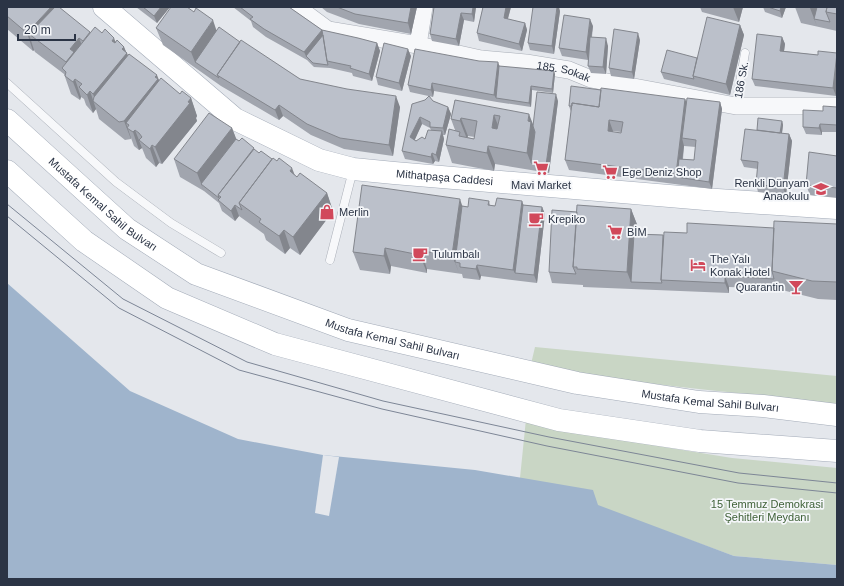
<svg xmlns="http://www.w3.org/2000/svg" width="844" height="586" font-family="Arial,sans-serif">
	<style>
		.green { fill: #c9d6c5 }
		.water { fill: #9fb4cc }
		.pier { fill: #e4e7ec }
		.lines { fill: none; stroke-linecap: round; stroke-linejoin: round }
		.lane-casing { stroke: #a9aeb7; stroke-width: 9 }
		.street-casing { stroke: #a9aeb7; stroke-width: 18 }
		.primary-casing { stroke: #a3abb8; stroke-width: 23 }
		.lane { stroke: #f7f8fa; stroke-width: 8 }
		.street { stroke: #f7f8fa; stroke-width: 17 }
		.primary { stroke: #fff; stroke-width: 22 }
		.tram { stroke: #7d8696; stroke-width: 1 }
		.wall { fill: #a1a5ae; fill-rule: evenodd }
		.shaded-wall { fill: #83868d }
		.building { fill: #bbc0ca; stroke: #83868d; fill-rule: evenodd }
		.labels { text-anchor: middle; stroke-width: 3.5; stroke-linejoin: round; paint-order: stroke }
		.street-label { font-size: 11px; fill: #2b3445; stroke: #f4f6f9 }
		.poi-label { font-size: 11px; fill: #2b3445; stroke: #f4f6f9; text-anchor: start }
		.park-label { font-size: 11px; fill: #3f6138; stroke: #f4f6f9 }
	</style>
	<rect width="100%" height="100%" fill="#e4e7ec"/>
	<path class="green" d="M535 347 837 376V404C735 391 632 386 531 364Z
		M526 419 627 441 732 458 837 468V565L734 556 520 478Z"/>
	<path class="water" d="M7 283 130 391 238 439 323 455 475 470 593 490 598 505 734 556 837 565V579H7Z"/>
	<path class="pier" d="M323 455 339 457 329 516 315 513Z"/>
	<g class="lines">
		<g class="lane-casing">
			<path id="lane" d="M7 83 116 182 171 223 221 253
				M736 106 745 53
				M330 260 353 170"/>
		</g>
		<g class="street-casing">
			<g id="street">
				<path id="s1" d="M297 7 328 30 418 45 481 59 526 63 569 70 591 79 736 106H837"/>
				<path d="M418 45 424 7"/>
			</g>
		</g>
		<g class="primary-casing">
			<g id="primary">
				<path id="s2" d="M104 7 235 119 319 160 353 169 394 173 717 200 837 208"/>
				<path id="s3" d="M7 120 127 229 196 274 348 330 577 383 699 402 763 406 837 415"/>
				<path d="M7 171 84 241 167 298 275 344 559 420 700 441 837 451"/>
			</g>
		</g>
		<use href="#lane" class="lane"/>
		<use href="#street" class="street"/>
		<use href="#primary" class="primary"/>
		<path class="tram" d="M7 204 123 299 247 362 383 401 549 437 739 473 837 483
			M7 216 119 308 239 370 382 409 547 446 738 483 837 493"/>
	</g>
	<path class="wall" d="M7 7 90 33H102L124 47 126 52 128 56 159 80 180 94 191 98 197 116 196 118 197 121 162 164 159 163 156 167 146 158 142 148 139 150 134 146 131 138V139L125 140 99 119 96 109 93 113 86 105 84 99 81 97 80 100 71 94 64 74 35 52 34 50 33 51 7 29Z
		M136 7H170L157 23Z
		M233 7H289L322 30 377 43 380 51 372 81 353 76 352 73 330 68 314 67 307 60 266 37 253 27 251 21Z
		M321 7H417L411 34 359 24 327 12Z
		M434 7H476L474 22 464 20 459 46 432 41 430 34Z
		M483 7H511L508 19 525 23 527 30 522 51 479 41 477 33Z
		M700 7H743L739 22 702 12Z
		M763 7H786L782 18 765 12Z
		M795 7H837V31L801 23Z
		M560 11 554 54 530 50 528 43Z
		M740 25 744 35 730 95 664 79 661 72 697 58Z
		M593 26 592 37 608 46 606 74 591 73 588 66V60L562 56 559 48Z
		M156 28 217 30 240 42 300 79 400 107 393 156 344 149 311 135 283 116 279 120 221 86 163 45Z
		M782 37 785 44 784 51 818 55 837 53V85L836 96 755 86 752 79Z
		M640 40 634 79 611 76 609 68Z
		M411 56 402 91 378 85 376 77Z
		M499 66 555 74 553 93 532 90 531 107 497 102 434 91 433 97 410 92 408 85Z
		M601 90 685 99 686 102H720L722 109 712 189 569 170 565 160 571 112 569 106ZM613 131 621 132V133L613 132ZM684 146 696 147 694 160 683 159Z
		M425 100 433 101 448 107 451 114 445 135H443L444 139 439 162 435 161 433 164 405 159 402 151ZM422 124 430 128 431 130 425 139 416 141 414 140Z
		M455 100 533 124 558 101 549 173 495 164 494 171 452 163 446 145 455 130 451 119ZM468 136 475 137 474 139 467 137Z
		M837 107V132H822V135L806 134 803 127 823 111Z
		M782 121 783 125 782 133 789 134 792 141 786 195 758 192 756 184 758 169 744 167 741 160Z
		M232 128 236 139 239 141 255 150 259 153 272 159 297 177 327 193 333 211 300 255 290 248 285 254 266 240 264 234 246 221 239 216 235 221 222 211 219 203 204 191 180 177 174 159Z
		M837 156V198L810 195 806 185Z
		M489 201 490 205 495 206 522 201 523 205 542 207 545 214 537 283 481 276 480 280 463 278 462 274 427 269V273L391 266 390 274 360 270 353 252 462 206 468 207Z
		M631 209 638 227 637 234 663 235 837 224V300L818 299 778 289 729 287V293L583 287V285L552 283 549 272 577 212Z"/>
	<path class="shaded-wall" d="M51 7H57L29 34 34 50 33 51 27 33Z
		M161 7H170L157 23 154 16Z
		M411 7H417L411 34 408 23Z
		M473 7H476L474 22 472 14Z
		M506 7H511L506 25 504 18Z
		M557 7H559L560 11 554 54 552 46Z
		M733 7H743L739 22Z
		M781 7H786L782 18 780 11Z
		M811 7H821L814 19 817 26 810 8Z
		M461 13 464 20 459 46 456 39Z
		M590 19 593 26 588 60 586 52Z
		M213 20 219 38 195 62 191 52Z
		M525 23 527 30 522 51 519 44Z
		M740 25 744 35 730 95 726 84Z
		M322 30 328 61 306 56 304 52Z
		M638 33 640 40 634 79 632 72Z
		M782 37 785 44 783 58 780 51Z
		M79 38 86 56 72 80 66 62 70 49Z
		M114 38 121 56 112 41Z
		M606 38 608 46 606 74 603 67Z
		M377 43 380 51 372 81 369 74Z
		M124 47 127 54V53L134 71 97 104 93 94Z
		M408 49 411 56 402 91 399 83Z
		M837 54V85L836 96 833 88Z
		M498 62 501 70 496 98 494 95Z
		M554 71 555 74 553 93 552 89Z
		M157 75 164 93 135 130 142 148 139 150 133 132 129 125 126 123 131 138V139L124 121 155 77Z
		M75 79 81 97 80 100 73 82Z
		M432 83 434 91 433 97 431 90Z
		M531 86 532 90 531 107 529 103Z
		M90 91 96 109 93 113 87 95Z
		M556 94 558 101 549 173 546 165Z
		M396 96 400 107 393 156 389 145Z
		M191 98 197 116 196 118 197 121 162 164 155 147Z
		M685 99 689 109 682 138 684 146 680 178 677 177 676 174Z
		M720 102 722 109 712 189 709 182Z
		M279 105 283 116 279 120 275 110Z
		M448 107 451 114 445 135 443 128Z
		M529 114 536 132 531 163 527 153 528 121Z
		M494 115 501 133 492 128Z
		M420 117 422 124 413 144 410 137Z
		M461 118 468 136 467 139 460 121Z
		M609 120 613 131 612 142 608 131Z
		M782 121 783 125 781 140 780 136Z
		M820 124 822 132V135L819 128Z
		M232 128 239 146 201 184 204 191 197 173Z
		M442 131 444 139 439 162 436 155Z
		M789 134 792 141 786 195 783 188Z
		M152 145 159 163 156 167 150 149Z
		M488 146 495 164 494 171 487 153Z
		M432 153 435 161 433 164 431 157Z
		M292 168 299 186 290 171Z
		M327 193 333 211 300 255 293 237Z
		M460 199 466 217 455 262 459 273 452 255Z
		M522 201 526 212 515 273 513 270Z
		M235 205 239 216 235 221 231 211Z
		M542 207 545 214 537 283 534 275Z
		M631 209 638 227 634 282H631L627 272Z
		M284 230 290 248 285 254 279 236Z
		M385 248 391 266 390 274 384 256Z
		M421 251 427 269V273L420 255Z
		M477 265 481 276 480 280 476 269Z
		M725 276 729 287V293L725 283Z"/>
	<path class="building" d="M7 7H51L27 33 7 16Z
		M55 7H59L90 32 83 41 79 38 70 49 74 52 66 62 29 34Z
		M143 7H161L154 16Z
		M171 7H187L194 12 196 8 213 20 191 52 156 28Z
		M240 7H289L322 30 304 52 264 29 250 19 253 17Z
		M337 7H411L408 23 355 14Z
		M434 7H473L472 14 461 13 456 39 430 34Z
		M483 7H506L504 18 525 23 519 44 477 33Z
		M533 7H557L552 46 528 43Z
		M768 7H781L780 11Z
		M817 7H827L826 12 830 22 814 19Z
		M827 7H837V14L826 12Z
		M564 15 590 19 586 52 559 48Z
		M707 17 740 25 726 84 693 76Z
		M95 27 102 33 105 29 114 38 112 41 115 43 117 40 124 47 122 49 127 53 93 94 90 91 87 95 79 87 82 84 75 79 73 82 65 76 66 72 62 68Z
		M219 27 240 42 217 75 219 78 195 62Z
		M614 29 638 33 632 72 609 68Z
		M322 30 358 38 377 43 369 74 350 68 351 66 327 61Z
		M757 34 782 37 780 51 818 55V51L837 53 833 88 752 79Z
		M323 35 327 61 328 65 313 63 306 56Z
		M590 37 606 38 603 67 588 66Z
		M241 40 300 79 347 89 396 96 389 145 340 138 307 124 279 105 275 110 217 75Z
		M384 43 408 49 399 83 376 77Z
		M415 49 479 61 498 62 494 95 432 83 431 90 408 85Z
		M667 50 697 58 693 76 694 79 661 72Z
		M129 54 157 75 155 77 158 79 124 121 119 122 93 101 94 97Z
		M499 66 554 71 552 89 531 86 529 103 496 98Z
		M161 78 180 94 182 91 191 98 188 102 190 103 155 147 152 145 150 149 139 140 142 137 139 133 135 130 133 132 127 128 129 125 126 123Z
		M571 86 601 90 599 107 572 103V106H569Z
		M601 88 685 99 676 174 565 160 572 103 599 107ZM609 120 623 122 621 133 608 131Z
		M537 92 556 94 546 165 531 163 535 132 533 126Z
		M429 96 433 101 448 107 443 128 430 127V122L420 117 410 137 416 141 422 137 425 139 428 130 442 131 436 155 432 153 431 157 402 151 412 104 425 100Z
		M687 98 720 102 709 182 677 177 679 159 694 160 696 140 682 138Z
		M455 100 529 114 528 121 531 122 527 153 488 146 487 153 446 145 449 129 460 132 459 136 474 139 477 121 461 118 460 121 451 119ZM494 115 500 116 497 129 492 128Z
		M823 106 837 107V125L820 124 819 128 803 127V110L823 111Z
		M209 113 232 128 197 173 174 159Z
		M758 118 782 121 780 133 757 130Z
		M745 129 789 134 783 188 756 184 758 162 741 160Z
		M242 138 254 148 218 195 219 198 201 184 236 139 239 141Z
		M254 149 259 153 261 151 272 159 239 203 242 210 235 205 231 211 218 200 221 197 218 195Z
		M809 152 837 156V188L806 185Z
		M273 158 277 161 279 158 292 168 290 171 297 177 300 173 327 193 293 237 284 230 279 236 259 222 261 219 239 203Z
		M362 185 460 199 452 255 421 251 420 255 385 248 384 256 353 252Z
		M469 198 489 201 488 205 495 206 497 198 522 201 513 270 477 265 476 269 460 267V263L455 262 462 206 468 207Z
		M523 205 542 207 534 275 515 273Z
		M577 205 631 209 627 272 577 269V267H573Z
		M552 210 577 212 573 267 576 274 549 272Z
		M774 221 837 224V282L812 281 772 271Z
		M687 223 774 228 772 271 774 279 725 276V283L661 280 664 232 687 233Z
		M634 234 663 235 661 280 662 283 631 282Z"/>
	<defs>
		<g id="supermarket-bare" transform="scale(1.2)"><path d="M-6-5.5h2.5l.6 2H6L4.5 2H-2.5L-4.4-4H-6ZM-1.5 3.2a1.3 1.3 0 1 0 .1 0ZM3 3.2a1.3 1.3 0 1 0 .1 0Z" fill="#d1495b" stroke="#f4f6f9" stroke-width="2.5" paint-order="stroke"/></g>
		<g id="school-bare" transform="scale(1.2)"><path d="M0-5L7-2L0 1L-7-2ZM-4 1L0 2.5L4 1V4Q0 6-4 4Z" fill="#d1495b" stroke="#f4f6f9" stroke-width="2.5" paint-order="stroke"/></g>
		<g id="shop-bare" transform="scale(1.2)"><path d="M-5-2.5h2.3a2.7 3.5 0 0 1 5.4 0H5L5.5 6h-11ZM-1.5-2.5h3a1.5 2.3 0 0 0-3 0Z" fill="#d1495b" stroke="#f4f6f9" stroke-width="2.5" paint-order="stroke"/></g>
		<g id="cafe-bare" transform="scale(1.2)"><path d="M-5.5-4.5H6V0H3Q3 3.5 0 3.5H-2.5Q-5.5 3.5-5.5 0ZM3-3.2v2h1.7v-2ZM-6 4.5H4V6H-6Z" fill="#d1495b" stroke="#f4f6f9" stroke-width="2.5" paint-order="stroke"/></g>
		<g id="hotel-bare" transform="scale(1.2)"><path d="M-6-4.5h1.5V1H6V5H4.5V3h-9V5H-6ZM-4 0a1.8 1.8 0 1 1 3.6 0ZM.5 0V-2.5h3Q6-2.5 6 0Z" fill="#d1495b" stroke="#f4f6f9" stroke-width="2.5" paint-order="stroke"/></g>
		<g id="bar-bare" transform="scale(1.2)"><path d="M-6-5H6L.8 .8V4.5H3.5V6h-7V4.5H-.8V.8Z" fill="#d1495b" stroke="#f4f6f9" stroke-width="2.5" paint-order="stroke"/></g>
	</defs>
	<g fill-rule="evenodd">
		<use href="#supermarket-bare" x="541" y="168"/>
		<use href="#supermarket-bare" x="610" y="172"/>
		<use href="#school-bare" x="821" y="189"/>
		<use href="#shop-bare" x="327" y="212"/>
		<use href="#cafe-bare" x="536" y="219"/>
		<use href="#supermarket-bare" x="615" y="232"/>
		<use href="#cafe-bare" x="420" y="254"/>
		<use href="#hotel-bare" x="698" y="265"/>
		<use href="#bar-bare" x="796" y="287"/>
	</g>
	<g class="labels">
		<g class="street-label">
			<text dy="4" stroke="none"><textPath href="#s1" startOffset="278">185. Sokak</textPath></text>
			<text transform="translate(741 80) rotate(-80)" y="4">186 Sk.</text>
			<text dy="4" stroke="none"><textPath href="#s2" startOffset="393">Mithatpaşa Caddesi</textPath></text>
			<text dy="4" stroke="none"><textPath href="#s3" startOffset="128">Mustafa Kemal Sahil Bulvarı</textPath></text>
			<text dy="4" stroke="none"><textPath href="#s3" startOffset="452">Mustafa Kemal Sahil Bulvarı</textPath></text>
			<text dy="4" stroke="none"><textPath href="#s3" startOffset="776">Mustafa Kemal Sahil Bulvarı</textPath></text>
		</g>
		<g class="poi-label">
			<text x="622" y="176">Ege Deniz Shop</text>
			<text x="809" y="187" text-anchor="end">Renkli Dünyam<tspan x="809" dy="13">Anaokulu</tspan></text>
			<text x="541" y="189" text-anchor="middle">Mavi Market</text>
			<text x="339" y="216">Merlin</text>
			<text x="548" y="223">Krepiko</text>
			<text x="627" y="236">BİM</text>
			<text x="432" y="258">Tulumbalı</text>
			<text x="710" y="263">The Yalı<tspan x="710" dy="13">Konak Hotel</tspan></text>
			<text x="784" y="291" text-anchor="end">Quarantin</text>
		</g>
		<g class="park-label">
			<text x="767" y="508">15 Temmuz Demokrasi<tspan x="767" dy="13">Şehitleri Meydanı</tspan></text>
		</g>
	</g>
	<rect width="844" height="586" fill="none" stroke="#2b3445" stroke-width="16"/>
	<path d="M18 34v6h57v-6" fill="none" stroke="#2b3445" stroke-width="2"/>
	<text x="24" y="34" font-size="12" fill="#2b3445" stroke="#f4f6f9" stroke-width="3" paint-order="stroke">20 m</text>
</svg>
